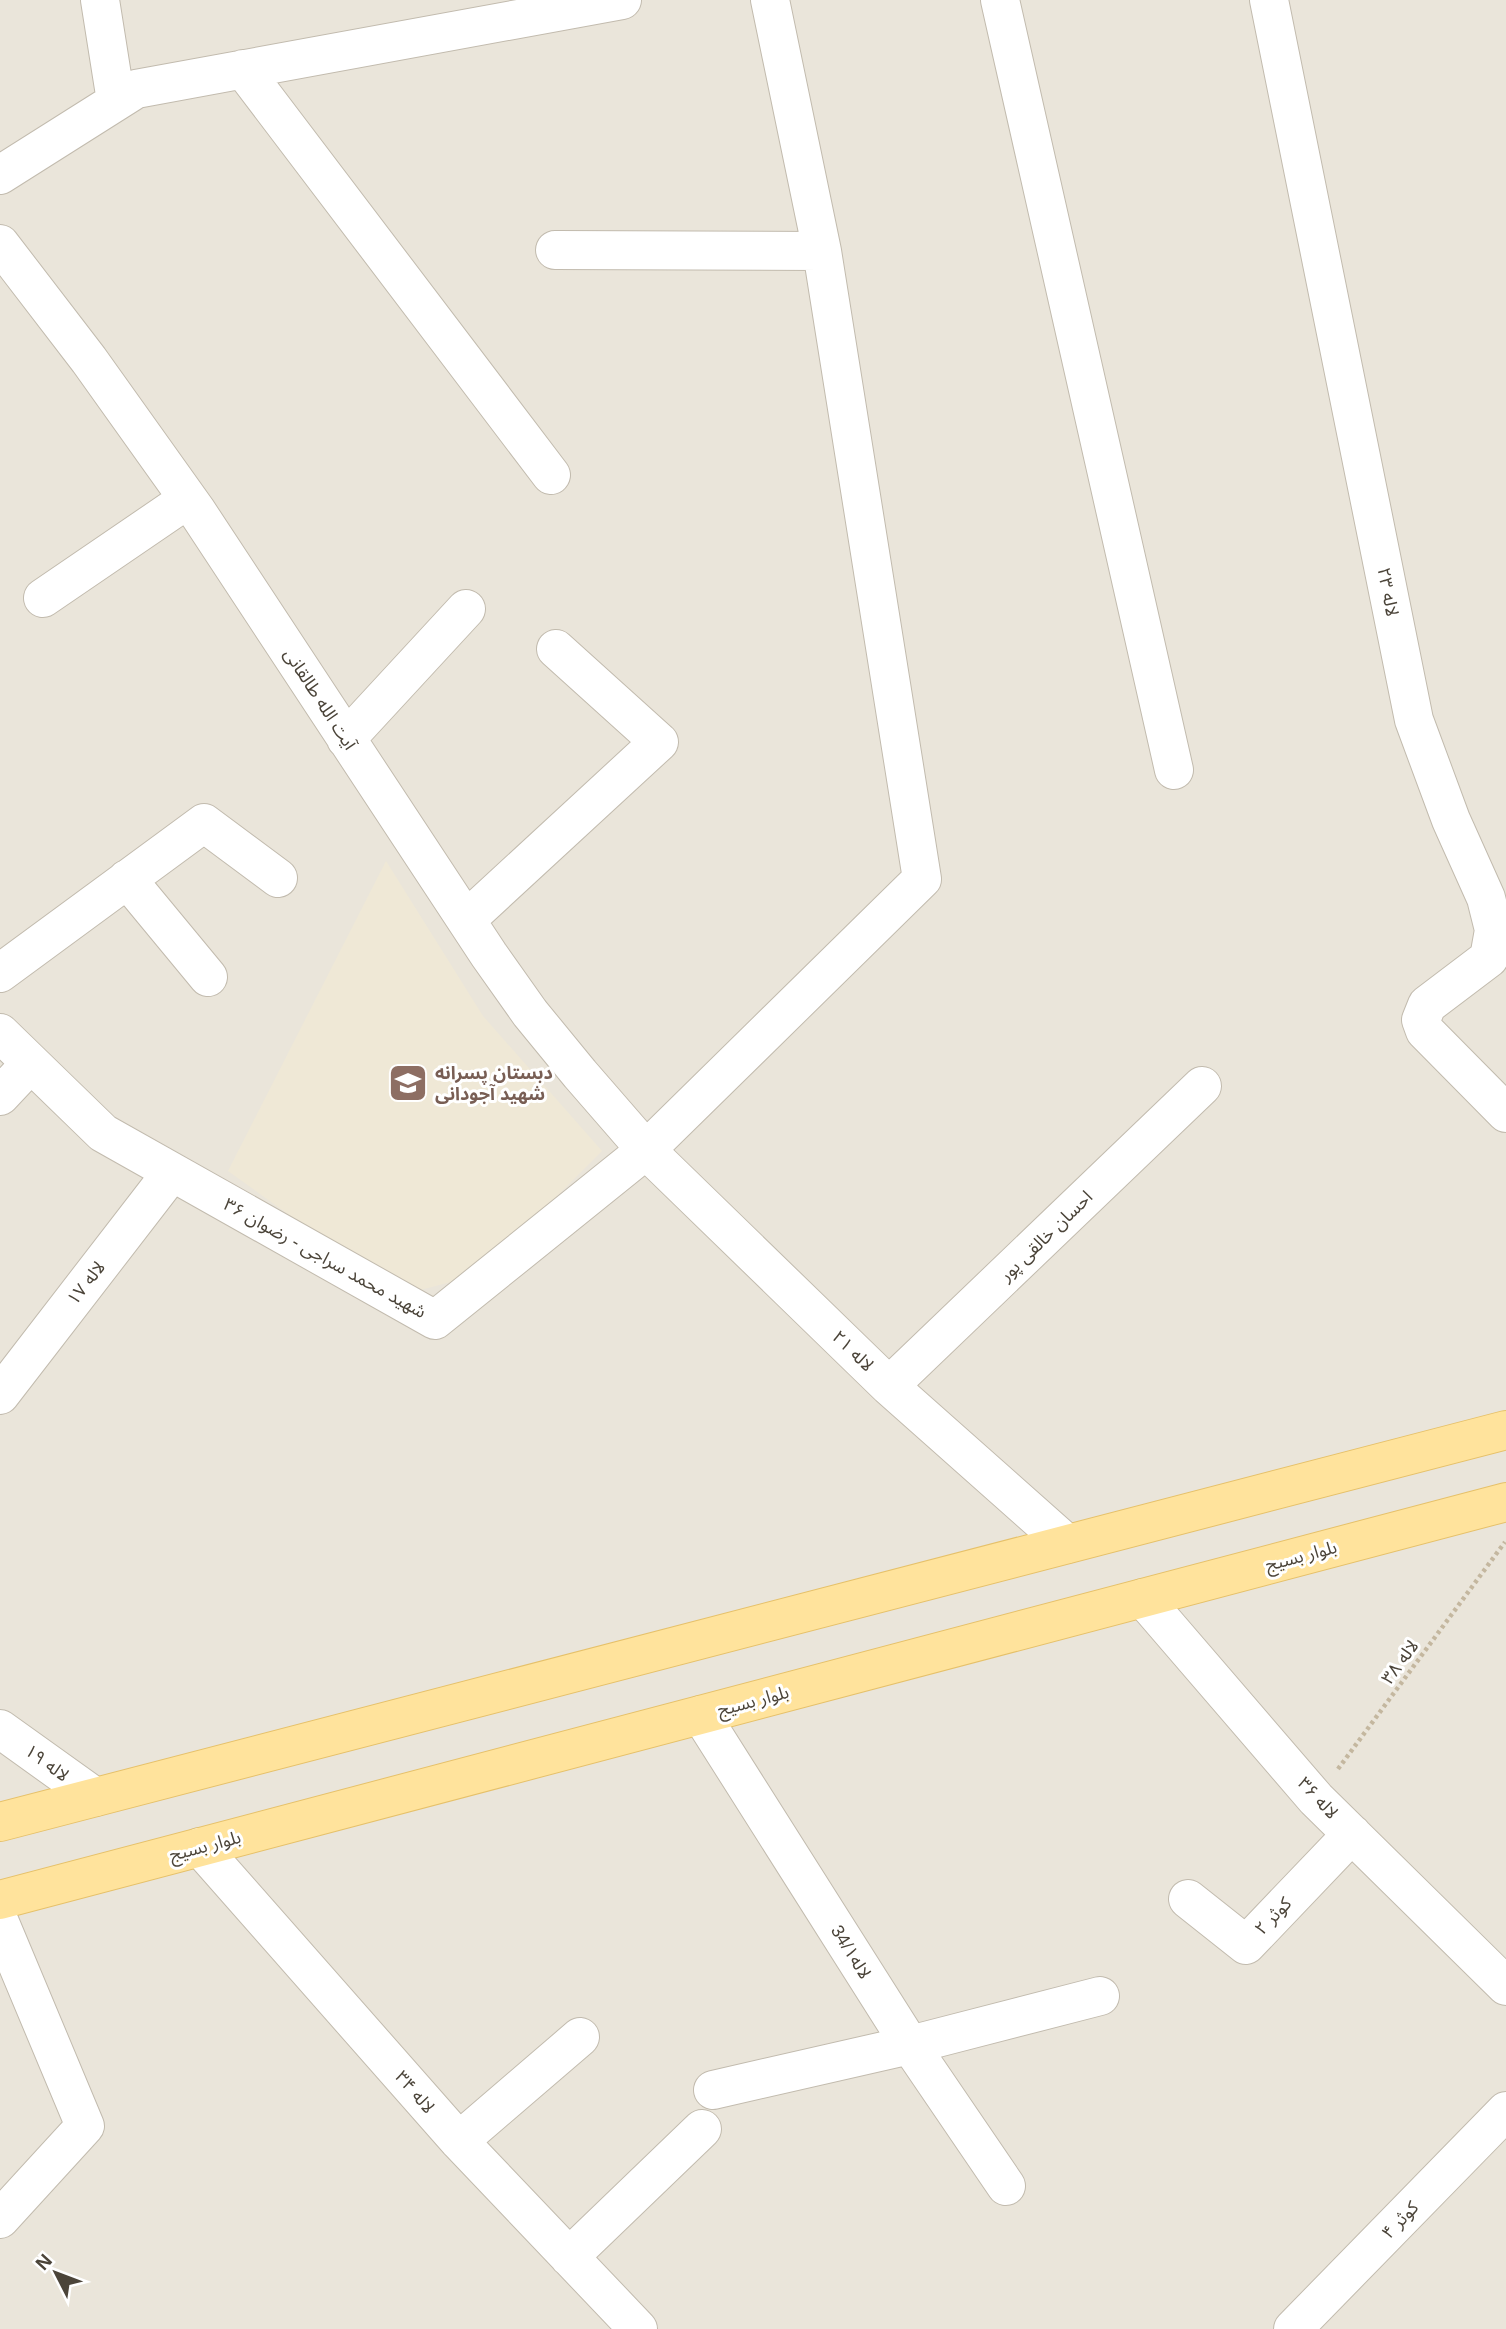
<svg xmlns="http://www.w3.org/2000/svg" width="1506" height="2329" font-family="Arial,'Noto Sans Arabic',sans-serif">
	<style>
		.residential { fill: #eae5da }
		.education { fill: #efe8d6 }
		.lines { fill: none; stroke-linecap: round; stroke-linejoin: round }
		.street-casing { stroke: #c2bbae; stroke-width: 40 }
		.primary-casing { stroke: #e6c16a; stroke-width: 40 }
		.path { stroke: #c4b79f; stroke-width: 4.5; stroke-dasharray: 3.5 3.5; stroke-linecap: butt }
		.street { stroke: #fff; stroke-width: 38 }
		.primary { stroke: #ffe39c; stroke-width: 38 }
		.labels { text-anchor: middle; stroke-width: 6; stroke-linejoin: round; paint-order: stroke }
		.street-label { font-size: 18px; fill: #4b4439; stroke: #fff }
		.education-label { font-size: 18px; font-weight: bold; fill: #785e54; stroke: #fff; text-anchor: start }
	</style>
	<rect width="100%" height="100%" fill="#f6f3ec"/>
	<path class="residential" d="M0 0H1506V2329H0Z"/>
	<path class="education" d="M386 861 483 1016 602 1151 478 1275 401 1295 228 1171Z"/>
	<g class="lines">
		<g class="street-casing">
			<path id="street" d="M100 0 116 101
				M1000 0 1174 770
				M1269 0 1414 720 1451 820 1486 898 1494 930 1489 958 1427 1005 1421 1020 1425 1031 1506 1113
				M243 69 551 475
				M0 175 136 89 622 0
				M0 244 89 360 196 510 489 955 530 1013 580 1074 646 1150 889 1386 1067 1544
				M555 250 822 251
				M43 598 188 499
				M346 739 466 609
				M127 879 208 977
				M466 920 659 742 556 649
				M0 973 204 823 278 878
				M0 1033 103 1133 435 1320 646 1150 922 879 822 251 770 0
				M0 1096 31 1063
				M889 1386 1202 1086
				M0 1395 172 1172
				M1143 1598 1316 1799 1506 1986
				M701 1715 910 2045 1006 2186
				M0 1729 95 1797
				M200 1847 459 2141 638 2329
				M1188 1899 1246 1945 1352 1834
				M0 1923 85 2126 0 2219
				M713 2090 910 2045 1100 1996
				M459 2141 580 2037
				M569 2257 702 2129
				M1293 2329 1506 2111"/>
		</g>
		<g class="primary-casing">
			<path id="primary" d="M0 1822 1506 1430
				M0 1900 1506 1502"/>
		</g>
		<path class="path" d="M1338 1769 1505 1542"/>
		<use href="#street" class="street"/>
		<use href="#primary" class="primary"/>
	</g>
	<defs>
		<g id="school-square" transform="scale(2.0125)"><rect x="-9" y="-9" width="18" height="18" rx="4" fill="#8d6e63" stroke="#fff"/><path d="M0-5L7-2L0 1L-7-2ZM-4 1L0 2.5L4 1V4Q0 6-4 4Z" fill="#fff"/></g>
	</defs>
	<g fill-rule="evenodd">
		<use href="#school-square" x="408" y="1083"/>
	</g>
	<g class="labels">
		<g class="street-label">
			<text transform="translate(1388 592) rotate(79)" y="6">لاله ۲۳</text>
			<text transform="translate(320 699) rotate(57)" y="6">آیت الله طالقانی</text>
			<text transform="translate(1046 1236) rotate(-44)" y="6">احسان خالقی پور</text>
			<text transform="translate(325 1258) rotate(29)" y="6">شهید محمد سراجی - رضوان ۳۶</text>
			<text transform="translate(86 1283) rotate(-52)" y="6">لاله ۱۷</text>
			<text transform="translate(853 1351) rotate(44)" y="6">لاله ۲۱</text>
			<text transform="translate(1301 1556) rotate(-15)" y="6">بلوار بسیج</text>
			<text transform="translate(1400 1662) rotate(-54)" y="6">لاله ۳۸</text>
			<text transform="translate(753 1701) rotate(-15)" y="6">بلوار بسیج</text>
			<text transform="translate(47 1763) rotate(36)" y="6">لاله ۱۹</text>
			<text transform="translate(1318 1798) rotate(47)" y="6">لاله ۳۶</text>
			<text transform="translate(205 1846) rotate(-15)" y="6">بلوار بسیج</text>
			<text transform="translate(1273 1916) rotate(-46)" y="6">کوثر ۲</text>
			<text transform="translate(851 1952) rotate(58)" y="6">لاله34/۱</text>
			<text transform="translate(415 2092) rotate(49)" y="6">لاله ۳۴</text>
			<text transform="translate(1400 2220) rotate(-46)" y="6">کوثر ۴</text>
		</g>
		<g class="education-label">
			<text x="435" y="1079">دبستان پسرانه<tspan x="435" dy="21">شهید آجودانی</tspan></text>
		</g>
	</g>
	<g transform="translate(56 2273) rotate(312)" stroke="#ffffff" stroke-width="5" paint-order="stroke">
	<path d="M0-5L12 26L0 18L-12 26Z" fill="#4b4439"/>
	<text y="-10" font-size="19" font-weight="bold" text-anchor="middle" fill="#4b4439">N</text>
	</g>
</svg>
